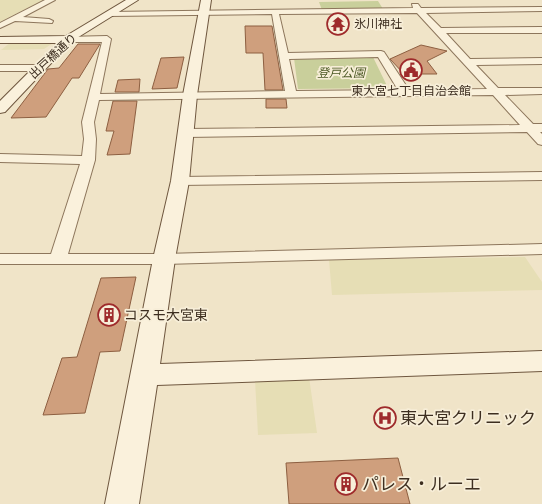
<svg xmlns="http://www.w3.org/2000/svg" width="542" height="504" font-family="'Roboto Serif','Noto Sans JP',serif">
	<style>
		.farmland { fill: #e6deb5 }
		.green { fill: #c9cf9b }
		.building { fill: #cf9f7d; stroke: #8d5f41 }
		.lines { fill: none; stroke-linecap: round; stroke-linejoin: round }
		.street-casing { stroke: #8d765c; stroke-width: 2 }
		.secondary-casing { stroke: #6f573f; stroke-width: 2 }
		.street { fill: #faf1dc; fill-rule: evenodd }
		.secondary { fill: #faf1dc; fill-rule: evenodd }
		.labels { text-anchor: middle; stroke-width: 3.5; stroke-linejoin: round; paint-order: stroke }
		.far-poi-label { font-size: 12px; fill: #3d2e20; stroke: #f7eed8; text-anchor: start }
		.far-street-label { font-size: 12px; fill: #3d2e20; stroke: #f7eed8 }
		.far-park-label { font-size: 12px; font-style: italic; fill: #4d5a26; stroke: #f7eed8 }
		.poi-label { font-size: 14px; fill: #3d2e20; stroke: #f7eed8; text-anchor: start }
		.near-poi-label { font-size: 17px; fill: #3d2e20; stroke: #f7eed8; text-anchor: start }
	</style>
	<rect width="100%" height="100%" fill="#f0e4c8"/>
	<path class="farmland" d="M0 0H44L0 22Z
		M11 42 53 43 44 49 1 50Z
		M525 257 542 282V290L332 295 329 260Z
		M309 377 317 433 258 435 255 380Z"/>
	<path class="green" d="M378 1 383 9 322 10 319 2Z
		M373 57 388 88 298 89 294 58Z"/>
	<path class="building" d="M245 26H272L283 90H265L263 53H246Z
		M78 44H100L79 78H72L46 117 11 118 48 69 59 68Z
		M421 45 447 51 427 61 437 74H404L390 59Z
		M184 57 177 88 152 89 161 58Z
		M140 79 139 92H115L118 80Z
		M266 99H286L287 108H266Z
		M113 101H137L130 154 107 155 114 131H106Z
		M136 277 120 351 100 352 85 413 43 415 62 358 77 357 101 278Z
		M398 458 410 504H289L286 463Z"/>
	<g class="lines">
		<g class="street-casing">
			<path id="street" d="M45 0H55L23 17 49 19 53 21 52 23 15 21 0 28V23Z
				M412 4H418L421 8 542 7V11L426 13 441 28 542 27V33H446L470 59 542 58V64L476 65 498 88H542V94L505 95 533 124H542V132H540L542 134V145L538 144 527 132 186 137 180 133 186 129 520 125 493 95 99 100 94 122 96 139 95 160 68 254H164L542 244V254L164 264H0V254H51L80 164 0 162V154L82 156 84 139 82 122 102 42H68L64 39 65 37 107 36 111 39 100 94 285 91 272 14 109 16 105 14 109 12 413 8ZM417 13 487 89 409 90 384 52 381 51 288 53 279 14ZM378 57 398 90 296 91 289 59Z
				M0 65H39L44 68 39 71H0Z
				M542 172V180L180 185 175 184 173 181 175 178 180 177Z"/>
		</g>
		<g class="secondary-casing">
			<path id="secondary" d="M126 0H138L72 41 5 112 0 113V101L58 43H0V37L66 36Z
				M201 0H211L197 95 189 181 175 259 160 364 542 351V371L157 385 139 504H105L153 259 171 181 183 95Z"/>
		</g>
		<use href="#street" class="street"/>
		<use href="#secondary" class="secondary"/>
	</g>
	<defs>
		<g id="temple-ring" transform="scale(1.15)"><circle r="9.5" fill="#f7eed8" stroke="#9e2a2b" stroke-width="1.5"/><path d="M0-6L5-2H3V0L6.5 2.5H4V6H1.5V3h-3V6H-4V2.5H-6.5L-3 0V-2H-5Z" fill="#9e2a2b"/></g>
		<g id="civic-ring" transform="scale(1.15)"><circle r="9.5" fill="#f7eed8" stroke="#9e2a2b" stroke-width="1.5"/><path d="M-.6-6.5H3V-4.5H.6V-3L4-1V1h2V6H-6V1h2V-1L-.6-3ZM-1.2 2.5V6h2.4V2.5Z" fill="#9e2a2b"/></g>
		<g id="building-ring" transform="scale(1.15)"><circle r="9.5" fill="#f7eed8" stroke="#9e2a2b" stroke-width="1.5"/><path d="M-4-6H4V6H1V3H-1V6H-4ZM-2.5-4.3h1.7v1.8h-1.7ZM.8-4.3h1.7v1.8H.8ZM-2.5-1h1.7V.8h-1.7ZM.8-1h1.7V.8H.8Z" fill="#9e2a2b"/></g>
		<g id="hospital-ring" transform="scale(1.15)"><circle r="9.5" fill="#f7eed8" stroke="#9e2a2b" stroke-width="1.5"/><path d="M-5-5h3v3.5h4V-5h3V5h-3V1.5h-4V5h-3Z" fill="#9e2a2b"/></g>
	</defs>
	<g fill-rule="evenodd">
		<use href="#temple-ring" x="338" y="24"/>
		<use href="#civic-ring" x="411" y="70"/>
		<use href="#building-ring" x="109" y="315"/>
		<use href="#hospital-ring" x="385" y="418"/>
		<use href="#building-ring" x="346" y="484"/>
	</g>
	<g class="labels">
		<g class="far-poi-label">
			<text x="354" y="28">氷川神社</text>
			<text x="411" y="95" text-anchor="middle">東大宮七丁目自治会館</text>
		</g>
		<g class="far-street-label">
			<text transform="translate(53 56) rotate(-43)" y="4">出戸橋通り</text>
		</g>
		<g class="far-park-label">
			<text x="341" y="77">登戸公園</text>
		</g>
		<g class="poi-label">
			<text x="124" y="320">コスモ大宮東</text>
		</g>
		<g class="near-poi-label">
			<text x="400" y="424">東大宮クリニック</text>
			<text x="362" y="490">パレス・ルーエ</text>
		</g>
	</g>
</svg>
